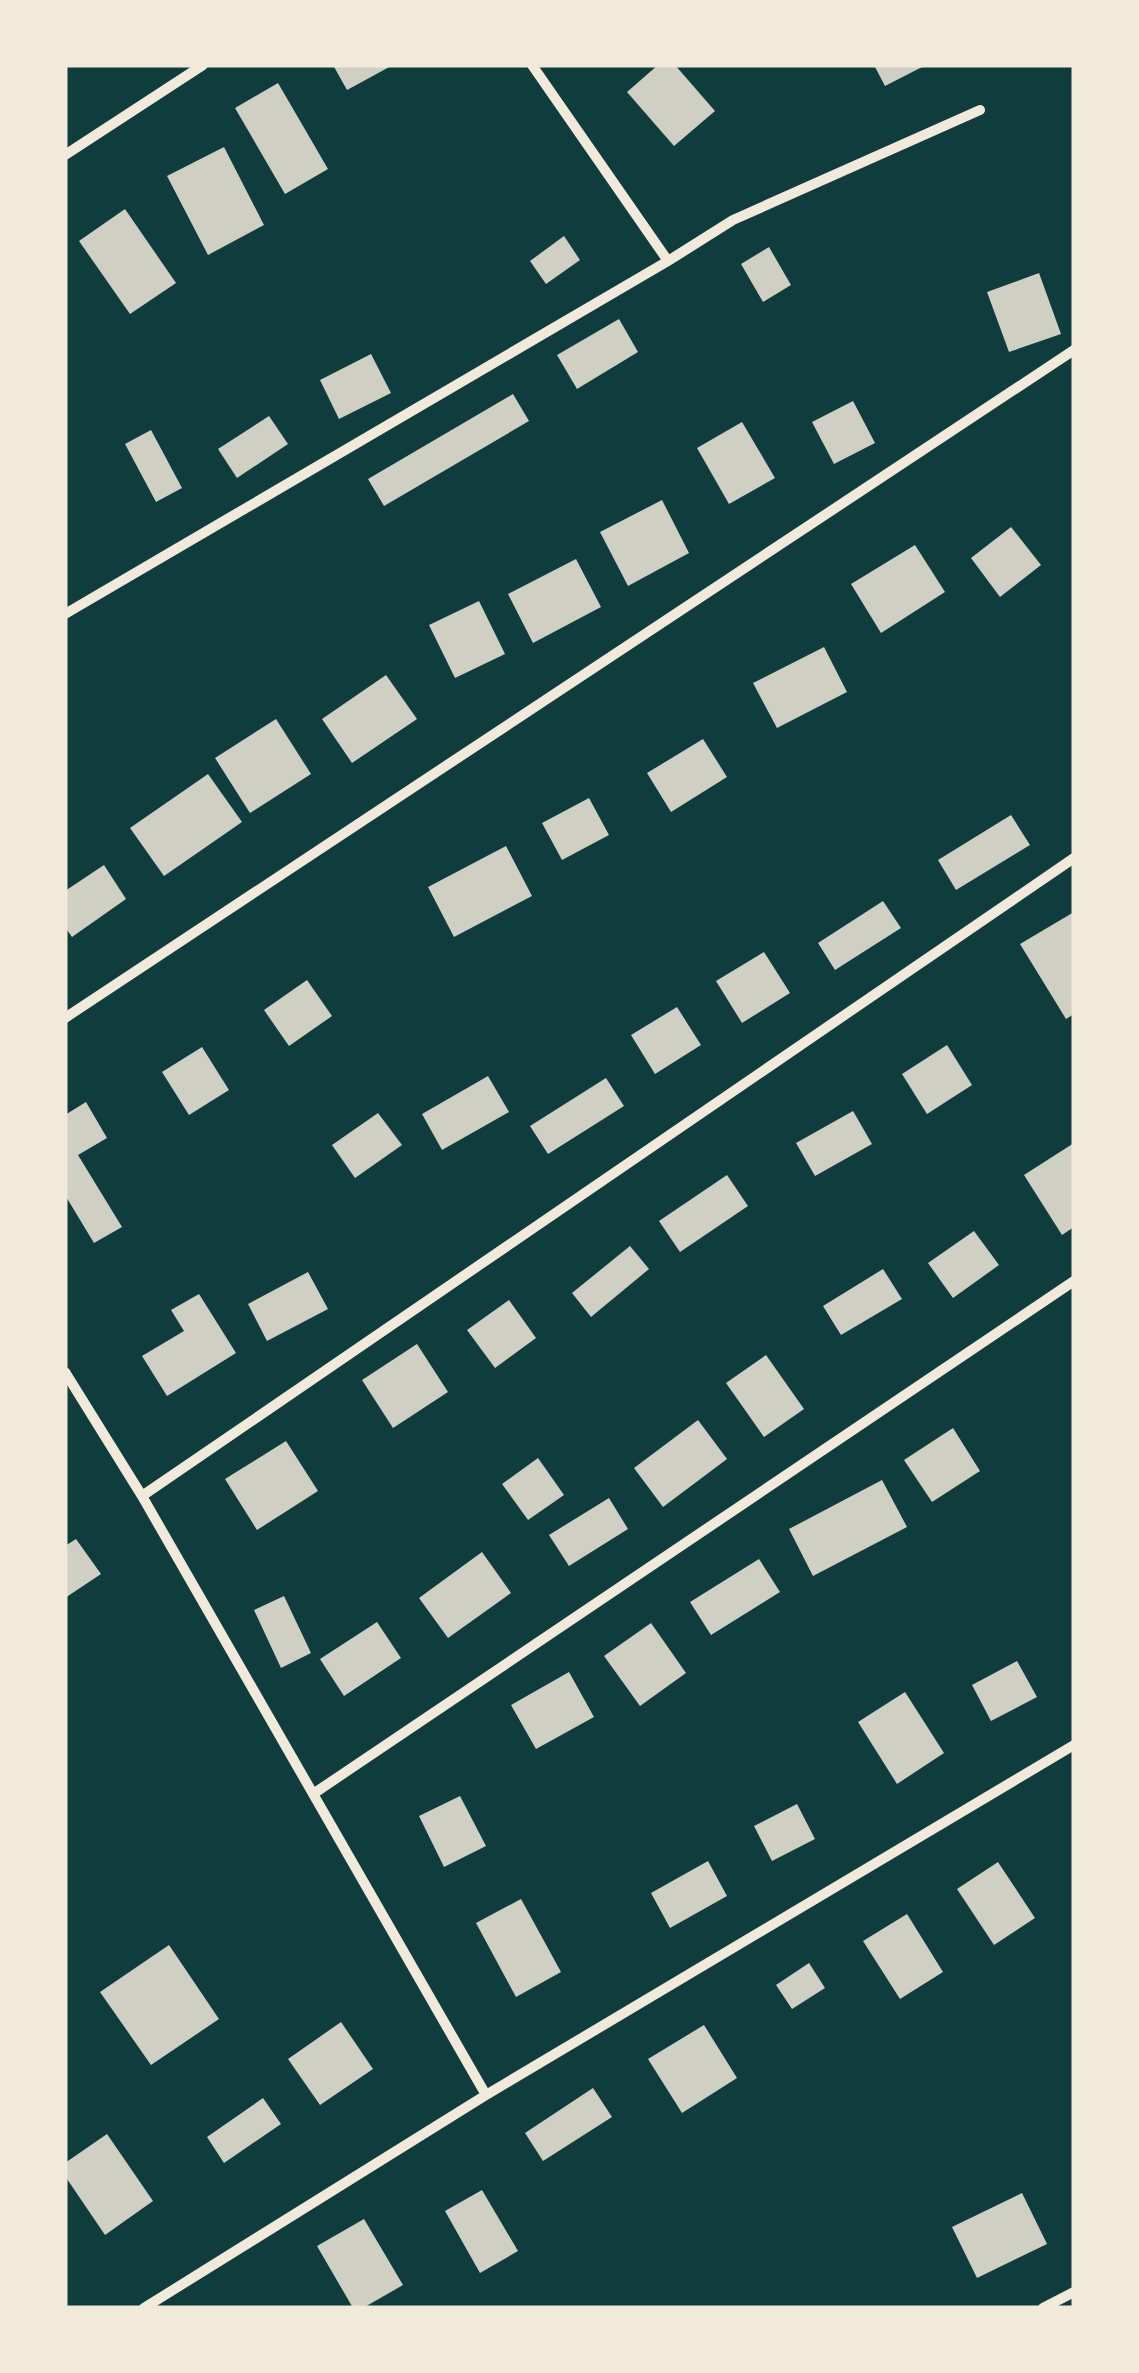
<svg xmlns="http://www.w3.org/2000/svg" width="1139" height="2373" font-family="'Golos Text',sans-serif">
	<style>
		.building { fill: #cfcfc3 }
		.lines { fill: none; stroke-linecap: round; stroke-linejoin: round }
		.minor { stroke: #f1e9da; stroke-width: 10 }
	</style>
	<rect width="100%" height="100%" fill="#0f3d3e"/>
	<path class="building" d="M333 65H393L347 90Z
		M658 65H675L715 111 674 146 627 92Z
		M874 65H926L885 86Z
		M278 83 328 169 285 194 235 108Z
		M224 147 264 225 208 255 167 176Z
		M125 209 176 283 130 314 79 241Z
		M564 236 580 260 546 284 530 261Z
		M769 247 791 285 763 302 741 264Z
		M1039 273 1061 334 1009 352 987 292Z
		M619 319 638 352 577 389 557 355Z
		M371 354 391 393 339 419 320 380Z
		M513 394 529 421 384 506 368 479Z
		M853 401 875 443 834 464 812 422Z
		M269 416 288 444 237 478 218 449Z
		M742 422 775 478 729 504 697 448Z
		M151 430 182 488 156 502 125 444Z
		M662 500 689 553 628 586 600 532Z
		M1011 527 1041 565 1000 597 971 558Z
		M915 545 945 592 881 633 851 584Z
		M576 559 601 607 533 643 508 594Z
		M479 601 505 654 455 678 429 625Z
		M824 647 847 692 777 728 753 683Z
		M386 675 417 719 352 763 322 719Z
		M276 719 311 774 250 813 215 758Z
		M703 739 727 777 671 812 647 773Z
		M208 774 242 822 164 876 130 828Z
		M589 798 609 835 562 860 542 823Z
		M1011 815 1030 845 956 890 938 860Z
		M506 846 532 896 454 937 428 887Z
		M104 865 126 899 72 937 65 927V891Z
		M883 901 901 928 835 970 818 943Z
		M1074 912V1014L1066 1019 1020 944Z
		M764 952 790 993 742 1023 716 981Z
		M307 980 332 1016 289 1046 264 1010Z
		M677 1007 701 1045 655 1074 631 1035Z
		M947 1045 972 1085 927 1114 902 1074Z
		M202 1047 229 1090 189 1115 162 1072Z
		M488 1076 509 1112 442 1150 422 1114Z
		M606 1078 624 1106 548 1154 530 1126Z
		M86 1102 107 1138 78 1155 122 1227 94 1243 65 1195V1115Z
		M853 1111 872 1144 815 1176 796 1143Z
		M378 1113 402 1145 355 1178 332 1145Z
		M1074 1143V1227L1062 1235 1024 1175Z
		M727 1175 748 1206 680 1252 659 1221Z
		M974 1231 999 1265 953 1298 928 1263Z
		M630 1246 649 1269 591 1317 572 1293Z
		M883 1269 902 1299 841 1335 823 1306Z
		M308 1272 328 1309 267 1341 248 1304Z
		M199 1294 236 1353 167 1396 142 1356 184 1331 171 1310Z
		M509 1300 536 1338 495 1368 467 1330Z
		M417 1344 448 1392 393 1428 362 1380Z
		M766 1355 804 1409 764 1437 726 1383Z
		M698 1420 727 1459 663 1507 634 1468Z
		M953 1428 980 1471 932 1502 904 1460Z
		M286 1441 318 1491 257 1530 225 1479Z
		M538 1458 564 1495 528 1520 502 1484Z
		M882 1480 907 1527 813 1576 789 1529Z
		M609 1498 628 1529 569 1566 549 1535Z
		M76 1539 101 1574 65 1598V1546Z
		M482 1552 511 1593 448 1638 419 1598Z
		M759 1559 780 1592 711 1635 690 1602Z
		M284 1596 311 1653 281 1668 254 1610Z
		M377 1622 401 1658 344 1696 320 1659Z
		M651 1623 686 1673 640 1706 604 1656Z
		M1017 1661 1037 1697 991 1721 972 1685Z
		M569 1672 594 1717 536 1749 511 1705Z
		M905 1692 944 1753 897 1784 858 1722Z
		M460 1796 486 1846 444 1867 419 1816Z
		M797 1804 815 1839 772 1861 754 1826Z
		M708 1861 727 1896 670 1928 651 1893Z
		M998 1862 1035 1918 994 1945 957 1889Z
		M521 1899 561 1972 516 1997 476 1923Z
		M907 1914 943 1972 900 1999 863 1941Z
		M169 1945 219 2019 151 2065 100 1992Z
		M809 1963 825 1988 792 2009 776 1985Z
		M341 2022 373 2069 320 2105 288 2059Z
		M704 2025 737 2078 682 2113 648 2059Z
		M593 2088 612 2117 543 2161 525 2133Z
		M263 2098 281 2124 224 2163 207 2137Z
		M107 2134 153 2201 105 2235 65 2176V2163Z
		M482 2190 518 2251 480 2273 445 2211Z
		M1022 2193 1047 2244 977 2278 952 2227Z
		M364 2219 403 2285 363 2308H353L317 2246Z"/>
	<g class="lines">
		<path class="minor" d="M532 65 668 261
			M65 155 203 65
			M65 614 668 261 733 220 980 110
			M65 1018 1074 350
			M65 1372 142 1496 486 2095
			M142 1496 1074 858
			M313 1794 1074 1281
			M144 2308 486 2095 1074 1745
			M1043 2308 1074 2292"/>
	</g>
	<rect width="1139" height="2373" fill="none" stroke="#f1e9da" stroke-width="135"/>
</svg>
